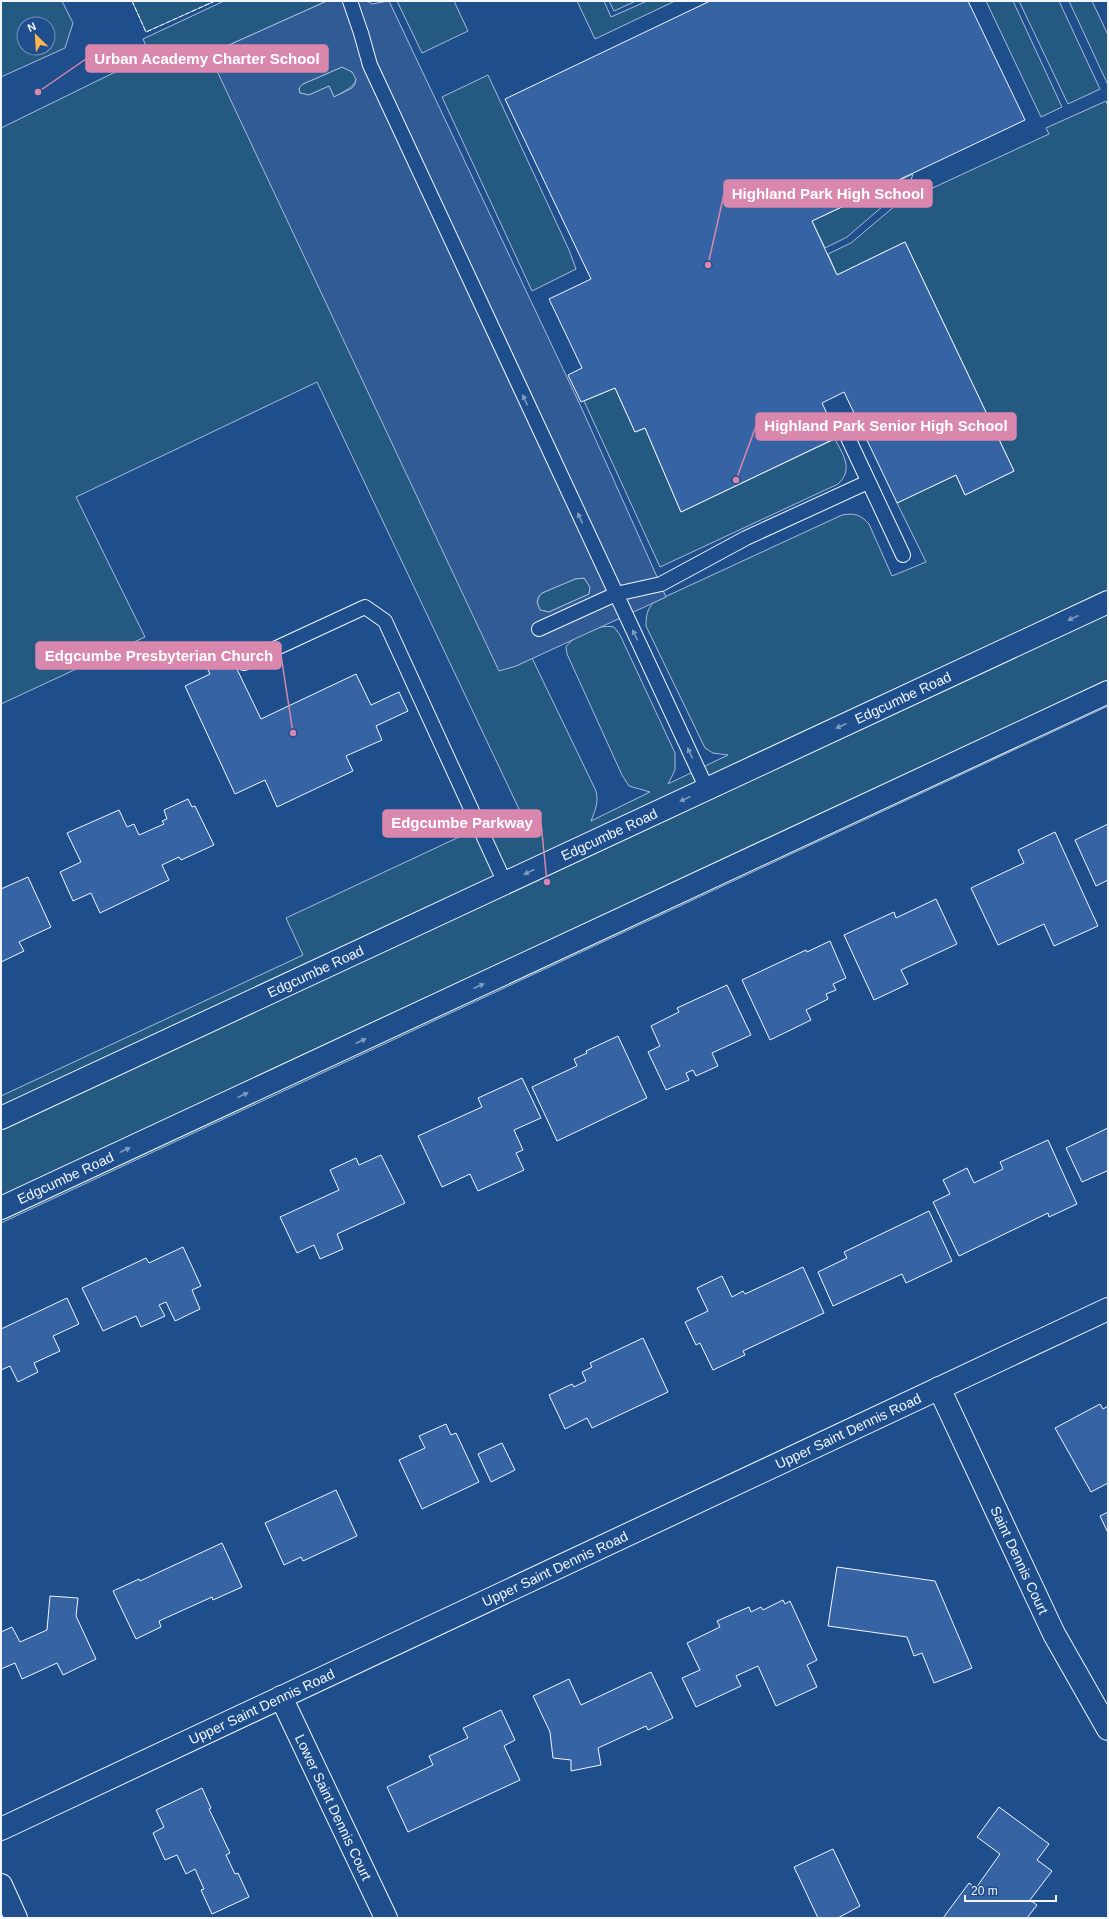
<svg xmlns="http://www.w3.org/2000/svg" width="1109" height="1919" font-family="Helvetica,sans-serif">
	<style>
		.green { fill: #245a82; stroke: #a8bbd7; fill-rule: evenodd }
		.parking { fill: #305b95; stroke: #a8bbd7; fill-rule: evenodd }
		.building { fill: #3563a3; stroke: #f2f6ff }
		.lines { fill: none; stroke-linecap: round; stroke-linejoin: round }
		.service-casing { stroke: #f2f6ff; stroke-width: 16 }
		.minor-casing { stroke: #f2f6ff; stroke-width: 24 }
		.tertiary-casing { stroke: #f2f6ff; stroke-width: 24 }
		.service { stroke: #1f4e8c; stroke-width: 14 }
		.minor { stroke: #1f4e8c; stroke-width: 22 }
		.tertiary { stroke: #1f4e8c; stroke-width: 22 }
		.fence { stroke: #f2f6ff; stroke-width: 1; stroke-dasharray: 5 2; stroke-linecap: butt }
		.oneway { fill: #7e9ac0 }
		.labels { text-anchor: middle; stroke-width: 3; stroke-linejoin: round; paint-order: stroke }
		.street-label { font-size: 14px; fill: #f2f6ff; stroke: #1f4e8c }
		.leader { fill: none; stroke: #da87ad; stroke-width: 1.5 }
		.callout-dot { fill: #da87ad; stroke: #1f4e8c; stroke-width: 1.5 }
		.callout { fill: #da87ad; stroke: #da87ad; stroke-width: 1.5 }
		.callout-label { font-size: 15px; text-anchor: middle; font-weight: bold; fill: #fff }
	</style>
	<rect width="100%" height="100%" fill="#1f4e8c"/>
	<path class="green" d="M1 1H62L73 23 65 48 1 77ZM24 24H48V48H24Z
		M132 1H215L146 32Z
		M224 1H327L209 54 516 666 532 658 596 791C599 803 595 810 591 821L650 792 629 786 622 775 567 654 566 647C575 634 598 624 614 627L620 635 675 753V770L668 784 728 755 713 753 705 748 646 626C646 616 647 609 654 602L842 515C854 513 860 514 869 524L892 576 926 562 897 503 956 475 965 495 1014 471 905 242 837 275 828 254 851 243 896 205 1049 134 1046 128 1106 101 1108 106V706L1 1223V1096L303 955 286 918 519 809 317 382 76 497 145 637 1 704V128L150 55 143 39Z
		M397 1H454L468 31 422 53Z
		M577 1H604L611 17 647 1H675L595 39Z
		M609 1H636L614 11Z
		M986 1H1013L1062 107 1041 117Z
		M1019 1H1059L1100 89 1068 104Z
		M1069 1H1092L1108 35V85Z
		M342 67C371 78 349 89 334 97L329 86 309 95 300 93 299 88 303 84Z
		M488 75 569 250 576 269 532 291 442 97Z
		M913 174 907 192 890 200 847 237 825 248 812 221Z
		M615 388 635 432 645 428 681 512 835 439C843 455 854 469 838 484L660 567 584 401Z
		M584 578 590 587 589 594 549 612 540 610C537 603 536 599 542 593L575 579Z"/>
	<path class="parking" d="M327 1H367L372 4 389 1 582 409 666 597 516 666 499 671 209 54ZM342 67 352 72 356 79 355 84 352 88 334 97 329 86 309 95 300 93 299 88 303 84ZM584 578 590 587 589 594 549 612 540 610 537 602 539 596 542 593 575 579Z"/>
	<path class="building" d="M710 1H968L1025 120 812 221 837 275 905 242 1014 471 965 495 956 475 897 503 844 392 822 403 838 437 681 512 645 428 635 432 615 388 581 402 568 375 582 368 549 299 591 279 505 99Z
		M221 650 228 666 234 663 261 719 356 674 371 705 399 692 408 711 376 726 382 740 346 756 353 771 277 807 265 780 235 794 185 686 210 674 203 659Z
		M188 799 192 807 195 806 214 845 181 860 179 857 162 865 169 880 100 913 91 893 73 901 60 872 81 862 67 833 119 810 127 827 134 824 139 835 164 824 162 821 167 819 164 810Z
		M1108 824V880L1096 886 1075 840Z
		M1055 832 1098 926 1054 946 1044 924 998 945 971 888 1024 863 1018 850Z
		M28 877 51 927 19 942 24 951 1 962V889Z
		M936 899 957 944 901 970 908 984 874 1000 844 935 894 912 896 918Z
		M830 941 846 978 833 984 836 990 826 994 828 999 806 1010 811 1020 770 1040 742 980 806 950 807 952Z
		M727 985 751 1035 712 1053 718 1066 696 1076 693 1070 686 1073 689 1080 666 1090 648 1052 660 1046 651 1026 679 1012 677 1008Z
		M618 1036 647 1098 557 1141 532 1087 577 1066 574 1059 587 1053 586 1051Z
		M522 1078 541 1118 514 1130 523 1150 516 1153 524 1170 478 1191 470 1174 442 1187 418 1136 482 1107 478 1098Z
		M1108 1128V1174L1107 1171 1082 1182 1066 1148Z
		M1048 1140 1077 1204 1049 1217 1048 1213 959 1256 933 1202 950 1194 943 1180 967 1168 974 1183 1003 1169 1000 1162Z
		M381 1155 405 1203 337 1234 343 1249 320 1259 314 1245 297 1253 280 1217 339 1190 330 1170 356 1158 359 1165Z
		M929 1211 952 1261 906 1283 902 1274 833 1306 818 1272 847 1258 844 1252Z
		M183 1247 201 1286 192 1290 200 1309 175 1321 166 1302 159 1305 165 1316 141 1327 136 1316 103 1331 82 1288 146 1258 149 1263Z
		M803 1267 824 1313 743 1351 745 1355 713 1370 700 1343 696 1345 685 1322 708 1311 697 1288 722 1276 732 1297 743 1291 745 1294Z
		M67 1298 79 1324 53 1336 60 1351 34 1363 38 1372 18 1382 10 1366 1 1370V1329Z
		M643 1338 668 1392 592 1428 587 1418 565 1429 549 1395 572 1384 574 1387 586 1381 582 1372 592 1367 590 1363Z
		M1100 1404 1103 1409 1108 1406V1483L1091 1492 1055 1428Z
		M446 1424 451 1435 456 1433 479 1482 422 1509 399 1460 425 1448 419 1436Z
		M502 1443 515 1470 491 1482 478 1454Z
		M336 1490 357 1536 303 1561 301 1557 284 1565 265 1523Z
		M1108 1512V1533L1100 1516Z
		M222 1543 242 1587 213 1600 212 1597 159 1621 161 1627 136 1639 113 1591 139 1579 140 1581Z
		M837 1567 935 1581 972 1668 934 1683 922 1653 914 1656 907 1637 828 1626Z
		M50 1596 78 1598 76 1616 96 1659 63 1675 57 1663 22 1679 15 1663 1 1669V1632L12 1627 20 1642 47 1630Z
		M783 1600 785 1604 790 1601 817 1660 807 1665 817 1687 776 1706 758 1666 736 1676 741 1686 696 1707 682 1678 700 1670 687 1643 720 1627 717 1621 749 1607 751 1612 761 1607 763 1610Z
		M651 1672 673 1718 648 1730 646 1726 598 1748 601 1765 571 1771V1760L553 1758 550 1732 533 1696 569 1679 581 1705Z
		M501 1710 515 1740 504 1746 520 1780 408 1832 387 1787 433 1765 429 1756 468 1738 463 1728Z
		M202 1788 211 1808 209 1809 230 1853 226 1855 235 1874 238 1873 249 1897 212 1914 201 1890 204 1889 195 1869 186 1874 177 1855 165 1860 153 1833 164 1827 156 1810Z
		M999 1807 1049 1844 1037 1860 1052 1871 1030 1900 1037 1905 1027 1918H943L969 1883 976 1888 1000 1854 977 1837Z
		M833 1849 860 1906 838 1918H818L794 1867Z"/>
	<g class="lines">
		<g class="service-casing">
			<path id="service" d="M350 1 361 33 370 65 707 789
				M841 423 903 555
				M539 629 616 594 661 584 746 538 868 482
				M244 663 365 607 385 621 505 883"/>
		</g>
		<g class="minor-casing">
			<g id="minor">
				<path id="s1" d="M939 1388 1054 1634 1108 1729"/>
				<path id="s2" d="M281 1697 386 1918"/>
				<path id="s3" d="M1 1829 1108 1309"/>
			</g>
		</g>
		<g class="tertiary-casing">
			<g id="tertiary">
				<path id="s4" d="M1 1118 1108 602"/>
				<path id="s5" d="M1 1208 1108 692"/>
				<path d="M1 1885 16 1918"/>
			</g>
		</g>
		<use href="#service" class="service"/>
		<use href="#minor" class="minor"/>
		<use href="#tertiary" class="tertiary"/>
		<path class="fence" d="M132 1 146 32 215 1"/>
	</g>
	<defs><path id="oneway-solid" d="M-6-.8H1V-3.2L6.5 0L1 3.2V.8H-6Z"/></defs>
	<g class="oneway">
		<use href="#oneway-solid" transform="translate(525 400) rotate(-115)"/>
		<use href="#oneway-solid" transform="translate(580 518) rotate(-115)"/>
		<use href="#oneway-solid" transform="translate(1073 618) rotate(155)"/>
		<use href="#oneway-solid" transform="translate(635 635) rotate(-115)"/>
		<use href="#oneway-solid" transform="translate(841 726) rotate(155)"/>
		<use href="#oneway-solid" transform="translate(690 753) rotate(-115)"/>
		<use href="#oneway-solid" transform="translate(685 799) rotate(155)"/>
		<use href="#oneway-solid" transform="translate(529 872) rotate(155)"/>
		<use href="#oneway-solid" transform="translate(479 986) rotate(-25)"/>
		<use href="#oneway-solid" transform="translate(361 1041) rotate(-25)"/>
		<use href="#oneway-solid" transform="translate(243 1095) rotate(-25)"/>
		<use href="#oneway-solid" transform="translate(125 1150) rotate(-25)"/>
	</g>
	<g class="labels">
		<g class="street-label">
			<text dy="5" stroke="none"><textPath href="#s4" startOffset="995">Edgcumbe Road</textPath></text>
			<text dy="5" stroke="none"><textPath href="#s4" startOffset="671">Edgcumbe Road</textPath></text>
			<text dy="5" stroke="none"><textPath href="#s4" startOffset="347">Edgcumbe Road</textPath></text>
			<text dy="5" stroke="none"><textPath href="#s5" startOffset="71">Edgcumbe Road</textPath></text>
			<text dy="5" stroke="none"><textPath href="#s3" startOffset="936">Upper Saint Dennis Road</textPath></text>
			<text dy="5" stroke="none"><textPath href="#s1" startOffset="190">Saint Dennis Court</textPath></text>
			<text dy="5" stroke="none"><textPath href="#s3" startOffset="612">Upper Saint Dennis Road</textPath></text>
			<text dy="5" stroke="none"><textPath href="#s3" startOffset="288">Upper Saint Dennis Road</textPath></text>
			<text dy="5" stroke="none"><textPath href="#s2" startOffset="122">Lower Saint Dennis Court</textPath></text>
		</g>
	</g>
	<path class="leader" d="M38 92L86 59M708 265L724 194M736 480L756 426M293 733L281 655M547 882L541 823"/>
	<g class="callout-dot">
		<circle cx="38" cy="92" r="4"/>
		<circle cx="708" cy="265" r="4"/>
		<circle cx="736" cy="480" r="4"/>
		<circle cx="293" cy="733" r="4"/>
		<circle cx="547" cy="882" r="4"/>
	</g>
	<g class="callout">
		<rect x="86" y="45" width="242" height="27" rx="4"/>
		<rect x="724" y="180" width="208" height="27" rx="4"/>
		<rect x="756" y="413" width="260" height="27" rx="4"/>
		<rect x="36" y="642" width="245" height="27" rx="4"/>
		<rect x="383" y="810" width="158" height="27" rx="4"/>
	</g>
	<g class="callout-label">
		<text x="207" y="64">Urban Academy Charter School</text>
		<text x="828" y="199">Highland Park High School</text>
		<text x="886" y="431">Highland Park Senior High School</text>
		<text x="159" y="661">Edgcumbe Presbyterian Church</text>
		<text x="462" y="828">Edgcumbe Parkway</text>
	</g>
	<rect width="1109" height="1919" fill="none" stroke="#f2f6ff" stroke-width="4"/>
	<g transform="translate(36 36) rotate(335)"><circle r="19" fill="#1f4e8c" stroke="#7391ba"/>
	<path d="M0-3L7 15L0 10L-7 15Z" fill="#ffb74d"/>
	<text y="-6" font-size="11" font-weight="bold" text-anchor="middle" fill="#f2f6ff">N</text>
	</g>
	<path d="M965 1895v6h91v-6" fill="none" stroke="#f2f6ff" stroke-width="2"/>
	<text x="971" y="1895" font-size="12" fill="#f2f6ff" stroke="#1f4e8c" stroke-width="3" paint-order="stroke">20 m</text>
</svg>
